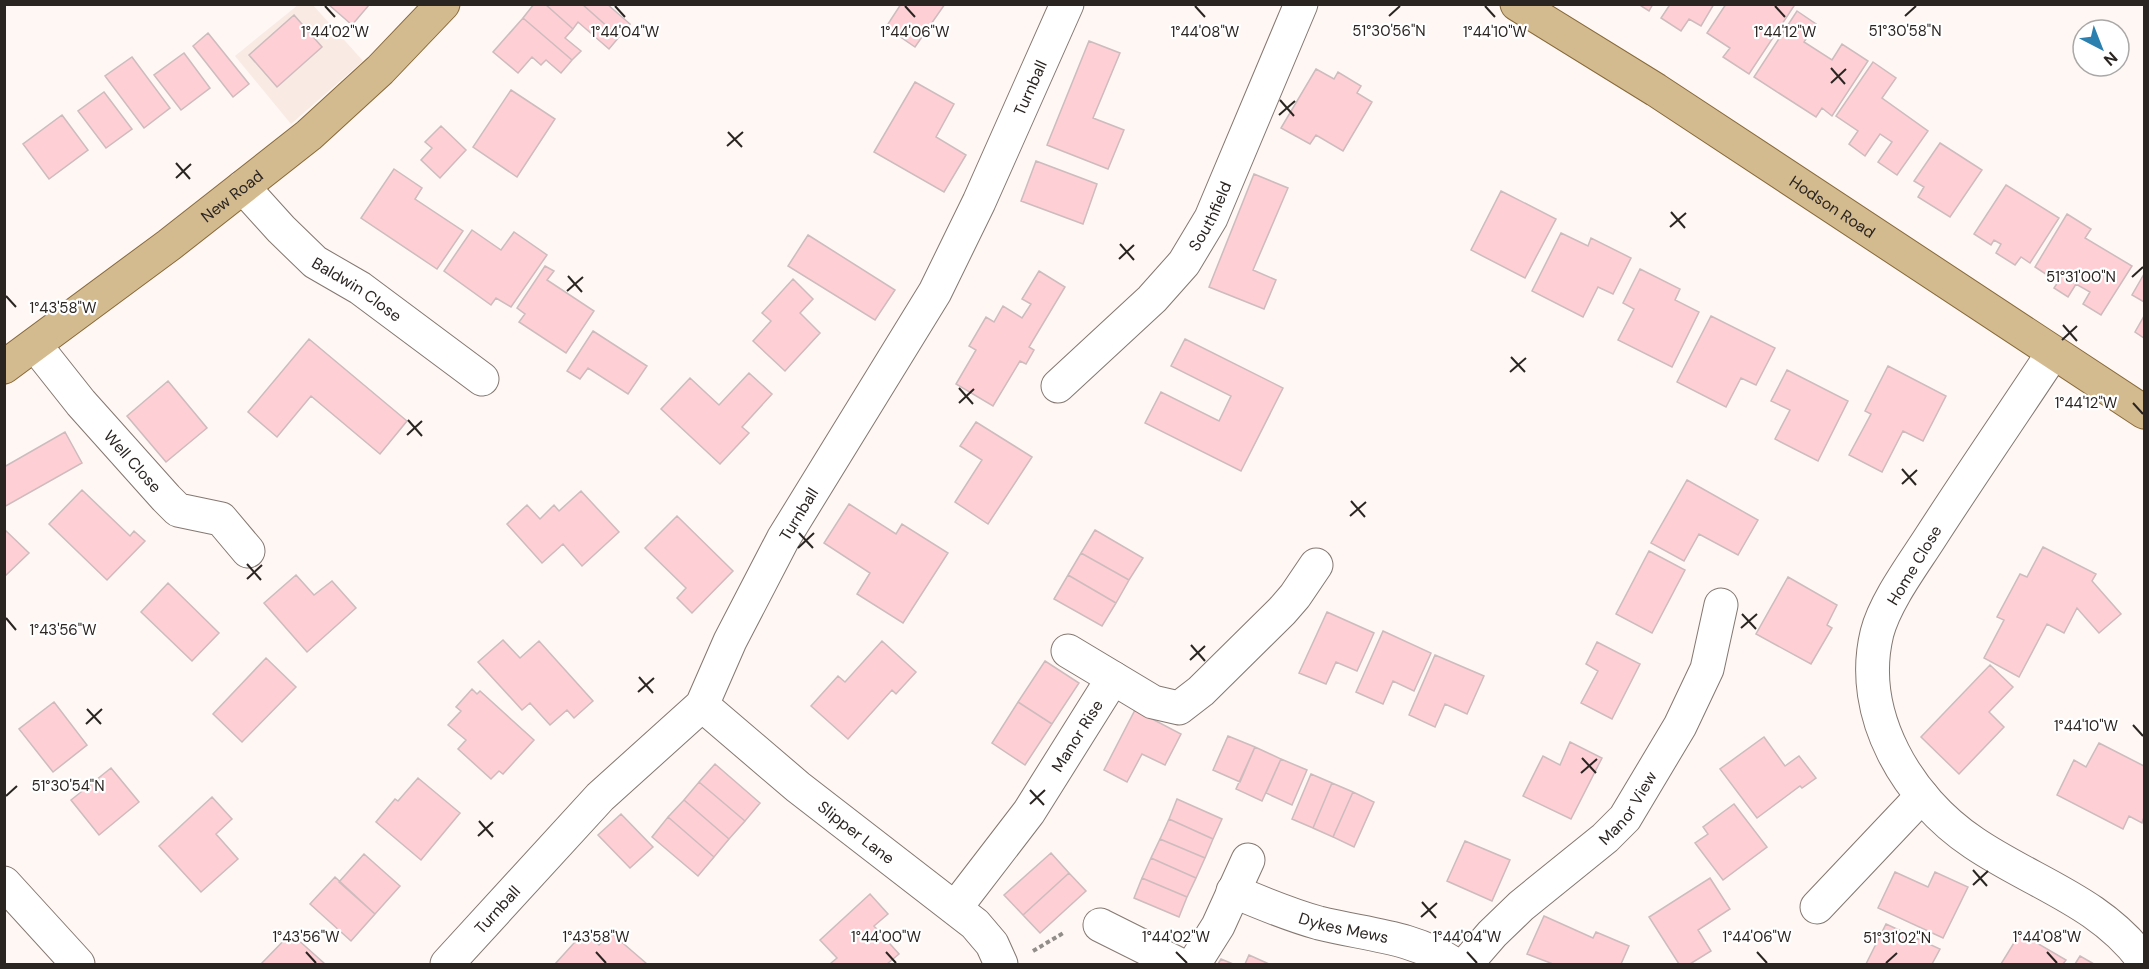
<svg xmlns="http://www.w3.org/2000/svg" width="2149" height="969" font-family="'DM Sans',sans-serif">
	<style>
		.built { fill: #f9eae3 }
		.building { fill: #fecfd4; stroke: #cdbbbd; stroke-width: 1.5 }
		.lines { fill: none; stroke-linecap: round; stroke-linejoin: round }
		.minor-casing { stroke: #857770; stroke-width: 35 }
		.major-casing { stroke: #876939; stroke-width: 35 }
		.path { stroke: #938d8a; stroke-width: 4; stroke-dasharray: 4.5 3; stroke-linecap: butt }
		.minor { stroke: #fff; stroke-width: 33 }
		.major { stroke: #d4bb8f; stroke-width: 33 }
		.ticks { fill: none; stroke: #2b2522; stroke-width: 2 }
		.labels { text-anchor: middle; stroke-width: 4.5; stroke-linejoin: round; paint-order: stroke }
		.street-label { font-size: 16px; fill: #2b2522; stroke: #fff }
		.ticks-label { font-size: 15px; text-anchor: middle; fill: #2b2522; stroke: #fff; stroke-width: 4.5; stroke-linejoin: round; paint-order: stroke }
	</style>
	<rect width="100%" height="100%" fill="#fef7f4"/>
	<path class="built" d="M312 4 363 61 291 124 235 56 298 5Z"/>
	<path class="building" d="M328 4H369V5L352 25Z
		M534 4H545L573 29 565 38 581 51 572 60 523 18Z
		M545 4H582L619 37 609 49 578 22 573 29Z
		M582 4H607L630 24 619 37Z
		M901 4H945L915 47 886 27Z
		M1638 4H1653L1649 11Z
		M1667 4H1714L1701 26 1689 19 1681 31 1661 18 1669 6Z
		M1726 4H1791L1794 6 1749 74 1723 57 1730 48 1707 33Z
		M1797 11 1816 24 1804 42 1832 60 1842 44 1868 61 1832 116 1822 108 1816 117 1754 77Z
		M294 15 322 47 277 87 249 55Z
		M523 18 572 60 561 73 546 60 541 65 532 57 518 73 493 52Z
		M208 33 249 84 233 97 193 46Z
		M1089 41 1120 53 1093 118 1124 130 1108 169 1047 145Z
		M184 53 210 88 181 110 154 75Z
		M132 57 170 108 144 128 105 76Z
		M1873 62 1896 78 1882 98 1928 131 1897 175 1878 162 1892 142 1880 134 1865 156 1849 144 1858 131 1836 116Z
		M1316 69 1334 79 1338 72 1361 86 1357 93 1372 102 1343 151 1316 135 1310 144 1281 128Z
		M915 82 954 104 936 137 966 155 944 192 874 152Z
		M511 90 555 119 517 177 473 147Z
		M104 92 132 129 106 148 78 111Z
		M62 115 88 150 49 179 23 144Z
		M441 126 466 150 440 178 421 160 432 148 425 142Z
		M1940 143 1982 170 1950 217 1918 197 1924 187 1914 181Z
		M1036 161 1097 184 1083 224 1021 201Z
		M394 169 422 188 415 199 463 231 437 269 361 218Z
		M1254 174 1288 188 1253 270 1276 280 1264 309 1209 287Z
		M2006 185 2059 218 2030 263 2021 257 2015 265 1996 253 2001 244 1994 240 1991 245 1974 234Z
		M1501 191 1556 219 1525 278 1471 250Z
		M2067 214 2091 229 2085 238 2132 266 2101 315 2083 304 2090 292 2076 284 2068 297 2054 288 2058 282 2035 267Z
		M472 230 501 250 514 232 547 255 511 307 496 298 491 305 444 271Z
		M1561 233 1588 246 1591 238 1631 258 1613 294 1598 287 1583 317 1532 291Z
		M808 235 895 290 875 320 788 266Z
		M545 266 554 271 547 280 594 311 566 353 519 322 525 314 517 308Z
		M1640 269 1680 289 1675 300 1699 312 1672 367 1618 340 1634 309 1623 303Z
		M1039 271 1065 287 1029 347 1034 350 1026 364 1020 361 993 406 956 384 976 350 969 346 986 317 994 322 1003 306 1022 318 1031 304 1022 299Z
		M2144 274V302L2132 295Z
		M793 279 813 299 800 313 820 333 785 371 753 341 771 321 762 313Z
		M1711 316 1775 348 1756 385 1741 378 1726 407 1677 382Z
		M2144 316V338L2135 332Z
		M593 331 647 366 628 394 588 368 580 379 567 371Z
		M309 339 407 421 380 454 311 396 277 437 248 412Z
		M1185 339 1283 388 1241 471 1145 423 1161 392 1219 421 1231 396 1171 366Z
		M1888 366 1946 396 1923 441 1903 431 1882 472 1849 455 1871 414 1865 411Z
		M1787 370 1848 401 1818 461 1775 439 1790 410 1771 401Z
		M749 373 772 394 742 427 749 433 720 464 661 409 690 378 719 405Z
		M168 381 207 428 166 462 127 416Z
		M976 422 1032 457 988 524 955 502 982 460 960 446Z
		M65 432 82 463 4 507V467Z
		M1687 480 1758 520 1738 555 1699 534 1684 561 1651 543Z
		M82 490 130 536 134 531 145 541 107 580 49 524Z
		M581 491 619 532 582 566 563 544 542 563 507 524 527 505 540 519 554 505 559 511Z
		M849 504 896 534 902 524 948 553 903 623 857 594 870 573 824 543Z
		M677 516 733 571 692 613 677 598 686 588 645 548Z
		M4 529 29 553 4 577Z
		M1095 530 1143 558 1129 580 1081 553Z
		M2043 547 2096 574 2092 581 2121 614 2099 633 2077 608 2064 633 2047 624 2019 677 1984 658 2004 620 1997 617 2020 574 2027 577Z
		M1649 551 1685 570 1652 633 1616 614Z
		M1081 553 1129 580 1116 603 1068 575Z
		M296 575 314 595 332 581 356 608 307 652 264 603Z
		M1068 575 1116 603 1102 626 1054 599Z
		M1788 577 1837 605 1827 625 1832 628 1811 664 1756 634Z
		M168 583 219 633 192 661 141 612Z
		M1327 612 1374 633 1357 671 1336 662 1326 684 1299 673Z
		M1383 631 1431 653 1414 691 1393 681 1383 704 1356 692Z
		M503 640 520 658 539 641 593 701 574 718 567 710 550 725 530 703 522 710 478 662Z
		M882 641 916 672 896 694 892 690 848 739 811 706 838 676 845 682Z
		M1597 642 1640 664 1612 719 1581 703 1598 671 1586 664Z
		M1435 655 1484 676 1467 714 1445 704 1435 727 1409 715Z
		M266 658 296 687 242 742 213 714Z
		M1045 661 1079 683 1052 724 1018 702Z
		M1990 665 2013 687 1989 712 2004 727 1959 774 1921 737Z
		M472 689 477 694 480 691 534 740 503 774 499 771 491 779 458 749 466 740 448 725 461 711 456 707Z
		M54 702 87 745 53 772 19 729Z
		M1018 702 1052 724 1025 765 992 743Z
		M1135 710 1181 734 1165 765 1142 754 1127 782 1104 770Z
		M1228 736 1255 747 1240 782 1213 770Z
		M1764 737 1785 766 1799 756 1816 778 1802 788 1800 786 1757 818 1720 769Z
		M1570 742 1602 758 1571 819 1523 796 1543 756 1560 765Z
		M2099 743 2144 766V817L2142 823 2129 816 2123 829 2057 795 2074 760 2086 767Z
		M1255 747 1281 759 1262 801 1236 789Z
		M1281 759 1307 770 1292 805 1266 793Z
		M715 764 760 803 745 821 699 782Z
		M111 768 139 802 99 835 71 800Z
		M1311 774 1332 783 1313 828 1292 819Z
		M418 778 460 813 421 860 376 822 395 799 398 801Z
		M699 782 745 821 729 839 684 800Z
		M1332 783 1353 792 1333 837 1313 828Z
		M1353 792 1374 802 1354 847 1333 837Z
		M212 797 232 819 216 834 238 859 201 892 159 846Z
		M1177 799 1222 819 1213 839 1169 819Z
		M684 800 729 839 714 857 668 817Z
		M1734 804 1767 847 1723 880 1695 843 1708 834 1703 827Z
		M621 814 653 847 630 868 598 835Z
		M668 817 714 857 698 876 652 837Z
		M1169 819 1213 839 1205 858 1160 839Z
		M1160 839 1205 858 1196 878 1151 858Z
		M1465 841 1510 860 1492 901 1447 881Z
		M1051 853 1069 873 1023 915 1004 895Z
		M364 854 400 886 375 914 339 882Z
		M1151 858 1196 878 1187 897 1142 878Z
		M1895 872 1928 887 1935 872 1968 887 1943 938 1878 908Z
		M1069 873 1086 891 1040 933 1023 915Z
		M335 877 375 914 351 941 310 904Z
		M1142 878 1187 897 1179 917 1134 898Z
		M1710 878 1730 909 1698 930 1711 951 1690 964H1679L1649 917Z
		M870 894 888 914 874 926 899 954 887 964H830L837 958 820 940Z
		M1544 916 1593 938 1596 932 1629 946 1621 964H1553L1527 954Z
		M1886 924 1940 949 1932 964H1866Z
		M584 932 599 945 610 932 647 964H555Z
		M291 933 296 938 325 964H261Z
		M2020 933 2066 960 2063 964H2001Z
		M1249 955 1269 964H1245Z
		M2080 956 2094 964H2075Z
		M1221 959 1233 964H1218Z"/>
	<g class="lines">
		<g class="minor-casing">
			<g id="minor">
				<path id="s1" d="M243 187 281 229 315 262 360 288 482 379"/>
				<path id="s2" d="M35 345 81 403 166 498 178 510 221 519 248 551"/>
				<path d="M2053 353C2012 415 1970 476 1930 538 1912 566 1885 602 1877 633 1857 715 1908 799 1974 843 2033 883 2100 901 2144 961"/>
				<path id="s3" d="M1058 386 1152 299 1184 263 1211 218 1301 4"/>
				<path d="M1068 651 1153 702 1179 708 1201 691 1282 611 1295 596 1316 565"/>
				<path id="s4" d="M702 705 798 787 975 924 992 944 1001 964"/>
				<path d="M4 883 78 964"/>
				<path id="s5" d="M1233 891C1261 903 1290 915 1319 923 1367 935 1412 936 1454 964"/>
				<path id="s6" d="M956 907 1029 812 1113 678"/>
				<path d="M1817 907 1922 796"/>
				<path d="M1100 925 1178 964"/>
				<path id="s7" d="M447 964 600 797 702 705 730 641 783 539 935 292 979 202 1067 4"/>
				<path d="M1194 964 1218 926 1248 860"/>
				<path id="s8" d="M1466 964 1492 934 1521 906 1605 838 1625 818 1680 726 1707 669 1721 605"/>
			</g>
		</g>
		<g class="major-casing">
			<g id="major">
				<path id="s9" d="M1517 4 1656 90 2144 412"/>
				<path id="s10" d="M4 367 169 245 309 135 380 70 443 4"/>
			</g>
		</g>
		<path class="path" d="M1033 951 1065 932"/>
		<use href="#minor" class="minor"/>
		<use href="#major" class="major"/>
	</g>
	<path class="ticks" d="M325 6 335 17M615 6 625 17M905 6 915 17M1195 6 1205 17M1485 6 1495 17M1775 6 1785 17M1389 16 1400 6M1905 16 1916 6M1831 68 1845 84M1831 83 1846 69M1280 100 1294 116M1279 115 1295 101M728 132 742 147M727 146 743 132M176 163 190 179M176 178 191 164M1671 212 1685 228M1670 227 1686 213M1120 244 1134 260M1119 259 1134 245M568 276 582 292M2132 277 2143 267M567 291 583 277M6 296 16 307M2063 325 2077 341M2062 340 2077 326M1511 357 1525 372M1510 372 1526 358M959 388 973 404M959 403 974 389M2133 403 2143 414M408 420 422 436M407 435 422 421M1902 469 1916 485M1902 484 1917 470M1351 501 1365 517M1350 516 1366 502M799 533 813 548M798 548 814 533M247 564 261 580M247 579 262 565M1742 614 1756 629M6 618 16 630M1741 628 1757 614M1191 645 1205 661M1190 660 1205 646M639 677 653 693M638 692 654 678M87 709 101 724M86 724 102 709M2133 725 2143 736M1582 758 1596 773M1581 773 1597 759M1030 790 1044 805M6 796 17 786M1030 804 1045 790M479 821 493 837M478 836 493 822M1973 870 1987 886M1973 885 1988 871M1422 902 1436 918M1421 917 1437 903M306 952 316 963M596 952 606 963M886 952 896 963M1176 952 1187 963M1467 952 1477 963M1757 952 1767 963M2047 952 2057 963M1886 963 1897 953"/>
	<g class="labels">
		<g class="street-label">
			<text dy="6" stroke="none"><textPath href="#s7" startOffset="1064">Turnball</textPath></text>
			<text dy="6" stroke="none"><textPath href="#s10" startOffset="285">New Road</textPath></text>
			<text dy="6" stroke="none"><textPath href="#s9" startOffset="375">Hodson Road</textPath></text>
			<text dy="6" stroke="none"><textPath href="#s3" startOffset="230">Southfield</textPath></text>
			<text dy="6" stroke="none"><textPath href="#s1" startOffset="154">Baldwin Close</textPath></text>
			<text dy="6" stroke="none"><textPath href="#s2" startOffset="152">Well Close</textPath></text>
			<text dy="6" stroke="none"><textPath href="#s7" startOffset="578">Turnball</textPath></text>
			<text transform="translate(1914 565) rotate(-59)" y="6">Home Close</text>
			<text dy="6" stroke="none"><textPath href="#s6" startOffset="210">Manor Rise</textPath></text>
			<text dy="6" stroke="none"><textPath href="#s8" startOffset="226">Manor View</textPath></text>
			<text dy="6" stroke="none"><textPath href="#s4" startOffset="200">Slipper Lane</textPath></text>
			<text dy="6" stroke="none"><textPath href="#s7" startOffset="74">Turnball</textPath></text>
			<text dy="6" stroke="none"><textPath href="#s5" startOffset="117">Dykes Mews</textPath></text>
		</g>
	</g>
	<g class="ticks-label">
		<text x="1389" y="36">51°30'56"N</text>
		<text x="1905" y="36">51°30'58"N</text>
		<text x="335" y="37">1°44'02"W</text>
		<text x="625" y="37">1°44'04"W</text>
		<text x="915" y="37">1°44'06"W</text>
		<text x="1205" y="37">1°44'08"W</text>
		<text x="1495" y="37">1°44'10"W</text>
		<text x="1785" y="37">1°44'12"W</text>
		<text x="2081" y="282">51°31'00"N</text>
		<text x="63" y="313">1°43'58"W</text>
		<text x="2086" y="408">1°44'12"W</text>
		<text x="63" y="635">1°43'56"W</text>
		<text x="2086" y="731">1°44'10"W</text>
		<text x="68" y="791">51°30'54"N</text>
		<text x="306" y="942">1°43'56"W</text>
		<text x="596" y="942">1°43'58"W</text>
		<text x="886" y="942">1°44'00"W</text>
		<text x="1176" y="942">1°44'02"W</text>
		<text x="1467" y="942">1°44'04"W</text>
		<text x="1757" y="942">1°44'06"W</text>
		<text x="2047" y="942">1°44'08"W</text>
		<text x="1897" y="943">51°31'02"N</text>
	</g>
	<rect width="2149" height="969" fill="none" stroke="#2b2522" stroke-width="12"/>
	<g transform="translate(2101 48) rotate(138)"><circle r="28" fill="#ffffff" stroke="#aaa8a7" stroke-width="1.5"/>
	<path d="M0-4.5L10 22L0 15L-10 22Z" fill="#2b80b0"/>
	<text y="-9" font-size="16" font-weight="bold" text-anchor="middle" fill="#2b2522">N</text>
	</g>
</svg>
